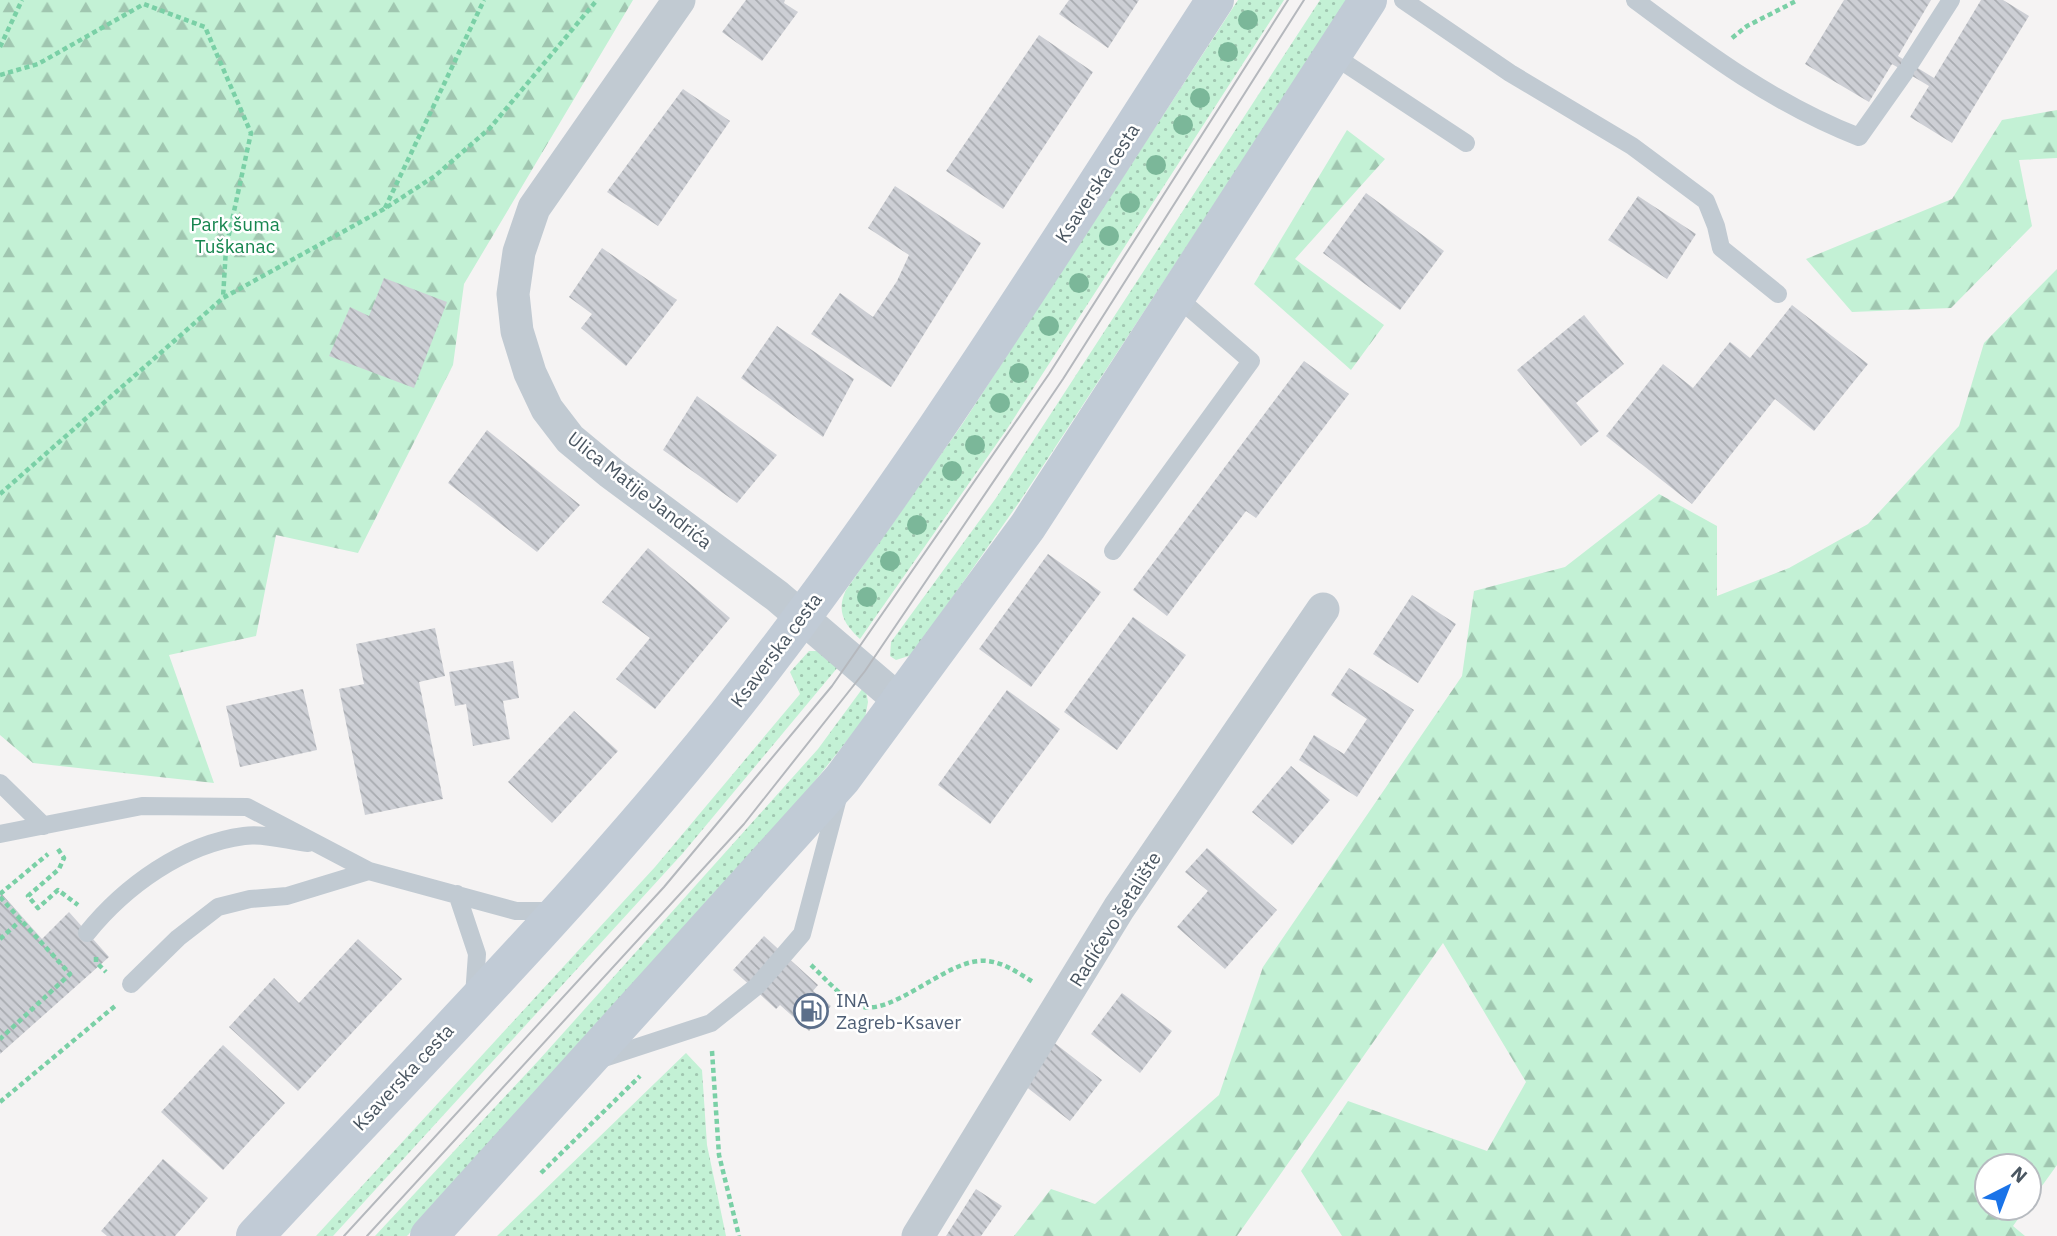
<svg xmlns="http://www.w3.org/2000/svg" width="2057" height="1236" font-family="'IBM Plex Sans',sans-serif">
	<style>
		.grass { fill: url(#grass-dots) }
		.forest { fill: url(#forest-firs) }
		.building { fill: url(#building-back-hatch) }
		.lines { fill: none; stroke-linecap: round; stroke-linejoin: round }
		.path { stroke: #7ad0a6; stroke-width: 4.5; stroke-dasharray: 5 3.5; stroke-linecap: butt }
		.lane { stroke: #c1cad2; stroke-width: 18 }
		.street { stroke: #c1cad2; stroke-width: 33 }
		.secondary { stroke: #c1cbd6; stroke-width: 38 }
		.tram { stroke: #b5b8bd; stroke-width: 2 }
		.tree { fill: #7bb799 }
		.labels { text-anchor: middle; stroke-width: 5; stroke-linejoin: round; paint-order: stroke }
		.street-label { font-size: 19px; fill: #4a5661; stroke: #fff }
		.park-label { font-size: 19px; fill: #17864f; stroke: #fff }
		.service-label { font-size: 19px; fill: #4e5e75; stroke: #fff; text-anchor: start }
	</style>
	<defs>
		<pattern id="grass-dots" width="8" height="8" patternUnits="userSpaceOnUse" patternTransform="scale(1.75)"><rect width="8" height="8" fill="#c3f1d5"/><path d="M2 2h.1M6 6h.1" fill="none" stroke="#a0c6b0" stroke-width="1.8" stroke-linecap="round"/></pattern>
		<pattern id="forest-firs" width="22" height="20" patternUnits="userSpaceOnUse" patternTransform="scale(1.75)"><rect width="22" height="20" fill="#c3f1d5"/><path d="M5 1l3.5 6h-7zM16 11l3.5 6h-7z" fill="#a0c6b0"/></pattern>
		<pattern id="building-back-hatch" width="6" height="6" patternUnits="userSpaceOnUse" patternTransform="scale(1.75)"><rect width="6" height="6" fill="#cdcfd5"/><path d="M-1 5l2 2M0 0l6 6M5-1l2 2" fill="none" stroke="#a8abb0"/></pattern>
	</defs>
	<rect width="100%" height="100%" fill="#f5f3f3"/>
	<path class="grass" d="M1238 0H1284L1007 429 860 639C844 624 836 611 846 590L963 423Z
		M1320 0H1348L1020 501 912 655 896 660 890 656 891 642 996 498Z
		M809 651H826L843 661 683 853 333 1236H316L655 867 800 694 790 672Z
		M865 685 868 702 865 718 780 825 407 1236H375L539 1060 818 749Z
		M686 1053 702 1070 707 1145 726 1236H497Z"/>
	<path class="forest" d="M0 0H633L464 284 453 365 358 553 276 535 256 636 169 655 214 783 33 763 0 735Z
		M2057 110V158L2019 160 2032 226 1951 308 1852 312 1806 259 1952 199 2002 120Z
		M1347 130 1385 159 1295 259 1384 325 1351 370 1254 284Z
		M2057 269V1165L2029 1204V1166H1987V1208H2026L2013 1226 2025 1236H1342L1301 1171 1348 1101 1487 1151 1526 1082 1443 943 1237 1236H1014L1051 1189 1095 1204 1219 1095 1263 967 1462 676 1474 591 1565 567 1659 494 1717 526V596L1789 568 1868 524 1959 426 1984 343Z"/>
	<path class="building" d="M746 0H785L784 3 798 12 762 61 722 32Z
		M1069 0H1139L1108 48 1059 14Z
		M1844 0H1931L1898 56 1934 78 1981 0H2003L2029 16 1952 143 1910 117 1929 86 1892 64 1869 102 1805 64Z
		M1039 35 1093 72 1003 209 946 171Z
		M683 89 730 121 658 226 607 192Z
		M895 186 981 243 891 387 811 334 840 293 873 317 897 281 909 255 868 228Z
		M1366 193 1444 251 1400 310 1323 253Z
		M1638 196 1696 234 1667 279 1608 240Z
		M602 248 677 300 626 366 581 328 592 314 569 297Z
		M384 278 447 302 414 388 329 356 350 307 369 316Z
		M1792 305 1868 364 1814 431 1775 399 1692 504 1606 436 1663 364 1693 388 1730 342 1750 358Z
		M1584 315 1624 364 1576 403 1599 431 1581 446 1517 370Z
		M777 326 854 379 823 437 741 378Z
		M1304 361 1349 394 1256 518 1246 511 1167 616 1133 590Z
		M697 396 777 455 737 503 663 450Z
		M487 430 580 505 537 552 448 483Z
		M648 548 730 618 655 709 616 679 650 638 602 602Z
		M1048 554 1101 592 1031 687 979 649Z
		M1412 595 1456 624 1418 683 1373 654Z
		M1133 617 1186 655 1117 750 1064 712Z
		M435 628 445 676 419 682 443 799 365 815 339 689 364 684 356 644Z
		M513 661 519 698 503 701 510 739 473 746 466 704 455 706 449 672Z
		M1349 668 1414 710 1357 797 1299 760 1314 735 1344 754 1367 719 1331 695Z
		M303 689 317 750 240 767 226 706Z
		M1007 690 1060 729 990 824 938 785Z
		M574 711 618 751 552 823 508 782Z
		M1291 766 1330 800 1292 845 1252 812Z
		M1207 848 1277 910 1225 969 1177 927 1208 891 1185 872Z
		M0 892 42 939 69 912 109 957 0 1054Z
		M764 936 818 985 813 991 831 1006 809 1031 780 1005 776 1009 733 970Z
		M358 939 402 979 298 1091 229 1027 274 978 299 1003Z
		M1122 993 1172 1031 1140 1073 1091 1034Z
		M1052 1041 1102 1080 1070 1121 1020 1082Z
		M223 1045 285 1103 223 1170 161 1112Z
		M163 1159 208 1198 175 1236H107L101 1231Z
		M976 1189 1002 1206 981 1236H946Z"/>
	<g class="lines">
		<path class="path" d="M1732 38 1747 26 1798 0
			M0 47 22 0
			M0 75 38 64 144 4 205 27 251 133 226 248 223 298
			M385 208 484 0
			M0 494 223 298 384 209 435 176 490 128 597 0
			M58 849 64 858 59 869 28 896 38 908 58 890 78 905
			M0 894 48 854
			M0 897 70 974 0 1039
			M0 939 21 920
			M96 957V962L106 972
			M811 965C826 979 841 998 860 1006 890 1017 944 963 979 961 999 959 1017 972 1033 982
			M712 1051 719 1155 739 1236
			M0 1102 115 1006
			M541 1173 640 1076"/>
		<path class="lane" d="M1403 0 1510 73 1632 146 1706 201 1716 226 1721 248 1778 294
			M1635 0C1706 53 1776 105 1859 137L1905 72
			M1331 54 1466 143
			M1910 64 1951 0
			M1113 551 1251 361 1178 298
			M0 783 44 826
			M0 834 142 806 247 807 369 871 516 911H557
			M457 894 477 954 474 996
			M87 933C125 886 183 844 244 836 264 833 289 841 308 843
			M131 984 178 938 218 907 250 899 287 896 369 871
			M601 1059 711 1023 757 986 802 934 839 794"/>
		<path class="street" d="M679 0 534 208 519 252 513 294 517 331 530 373 547 409 570 439 611 473 777 596 900 701
			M918 1236 1119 908 1323 609"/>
		<path class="secondary" d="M255 1236C414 1065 580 899 726 716 906 490 1058 242 1215 0
			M429 1236 842 779 1028 526 1368 0"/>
		<path class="tram" d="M344 1236 664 887 832 686 1049 374 1288 0
			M367 1236 744 824 865 671 1063 379 1304 0"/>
	</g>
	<g class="tree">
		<circle cx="1248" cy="20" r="10"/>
		<circle cx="1228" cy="52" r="10"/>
		<circle cx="1200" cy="98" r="10"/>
		<circle cx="1183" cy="125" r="10"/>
		<circle cx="1156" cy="165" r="10"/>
		<circle cx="1130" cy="203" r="10"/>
		<circle cx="1109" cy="236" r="10"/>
		<circle cx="1079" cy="283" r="10"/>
		<circle cx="1049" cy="326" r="10"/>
		<circle cx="1019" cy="373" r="10"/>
		<circle cx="1000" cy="403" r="10"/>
		<circle cx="975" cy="445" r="10"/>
		<circle cx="952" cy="471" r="10"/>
		<circle cx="917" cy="525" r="10"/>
		<circle cx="890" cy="561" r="10"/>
		<circle cx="867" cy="597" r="10"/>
	</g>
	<defs>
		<g id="fuel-ring" transform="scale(1.75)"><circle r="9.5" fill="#fff" stroke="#5c6f8a" stroke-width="1.5"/><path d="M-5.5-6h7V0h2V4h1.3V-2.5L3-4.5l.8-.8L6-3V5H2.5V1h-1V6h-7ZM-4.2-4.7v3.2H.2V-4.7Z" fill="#5c6f8a"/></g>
	</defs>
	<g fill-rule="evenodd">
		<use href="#fuel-ring" x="811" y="1011"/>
	</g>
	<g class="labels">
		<g class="street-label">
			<text transform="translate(1097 183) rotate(-57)" y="7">Ksaverska cesta</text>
			<text transform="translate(640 490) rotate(38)" y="7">Ulica Matije Jandrića</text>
			<text transform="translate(776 650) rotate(-53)" y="7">Ksaverska cesta</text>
			<text transform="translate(1115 919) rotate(-58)" y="7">Radićevo šetalište</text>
			<text transform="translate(403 1077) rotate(-47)" y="7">Ksaverska cesta</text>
		</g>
		<g class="park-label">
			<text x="235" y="231">Park šuma<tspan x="235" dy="22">Tuškanac</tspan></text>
		</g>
		<g class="service-label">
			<text x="836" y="1007">INA<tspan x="836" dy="22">Zagreb-Ksaver</tspan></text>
		</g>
	</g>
	<g transform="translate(2008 1187) rotate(42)"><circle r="33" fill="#ffffff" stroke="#b7bbc0" stroke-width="2"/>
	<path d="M0-5L12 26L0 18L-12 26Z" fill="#1a73e8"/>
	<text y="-10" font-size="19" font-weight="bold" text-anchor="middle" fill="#4a5661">N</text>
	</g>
</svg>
